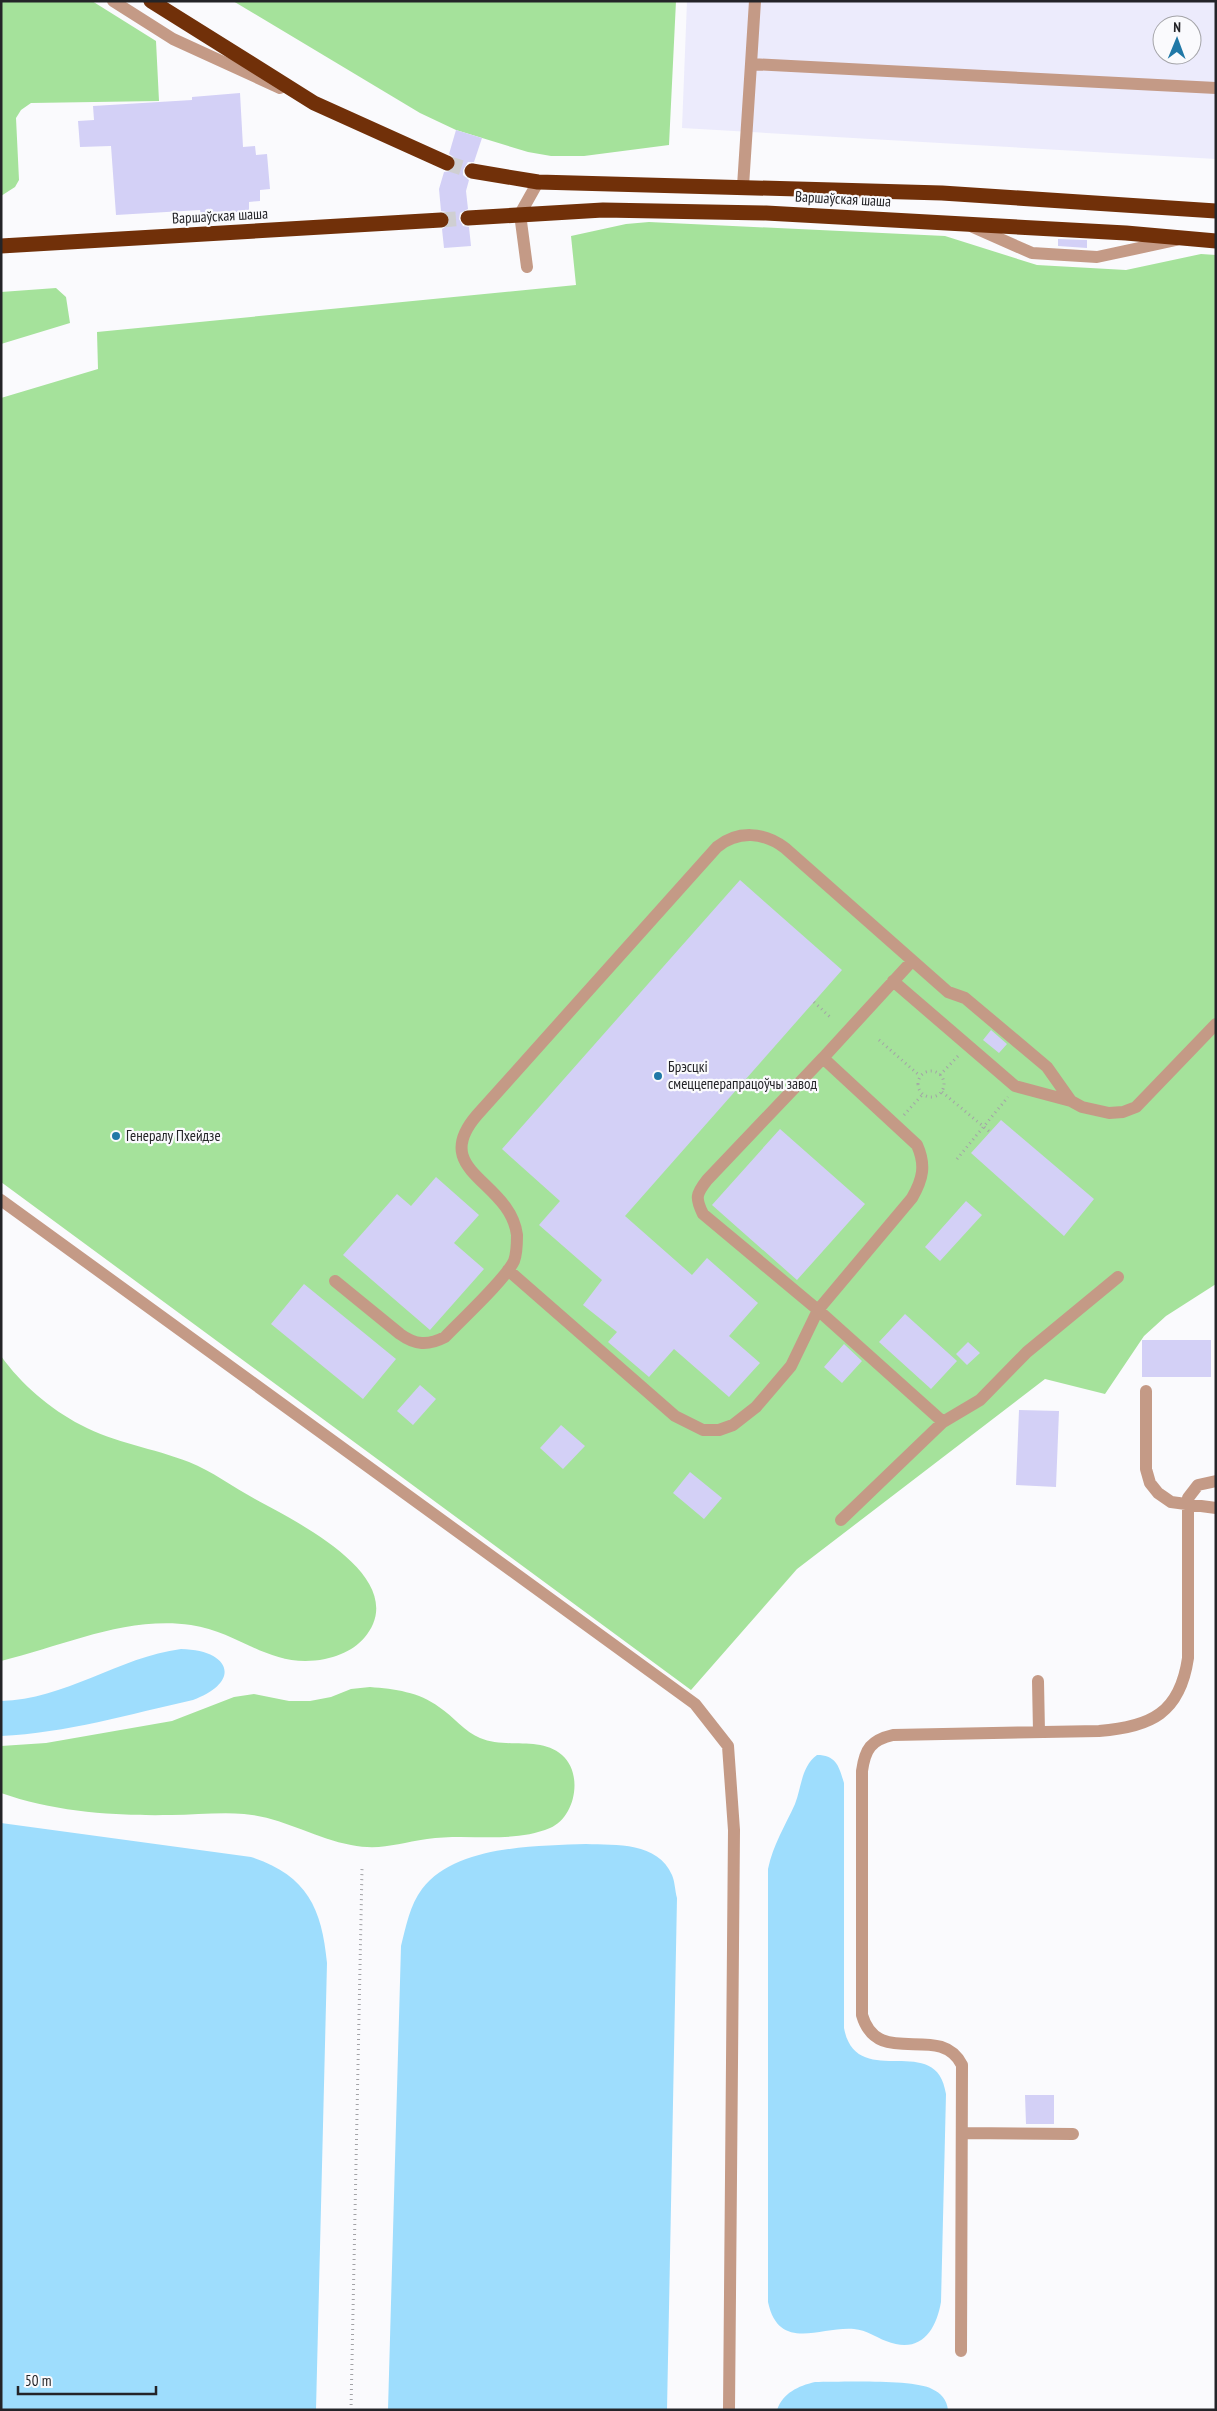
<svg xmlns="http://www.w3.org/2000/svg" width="1217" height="2411" font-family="'PT Sans Narrow',sans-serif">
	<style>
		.built { fill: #ecebfc; fill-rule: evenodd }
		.green { fill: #a5e29b }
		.water { fill: #9eddfd }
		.building { fill: #d3d0f6 }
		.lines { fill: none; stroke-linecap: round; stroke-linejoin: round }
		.highway-tunnel { stroke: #cfcfd2; stroke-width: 15; stroke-dasharray: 15 8; stroke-linecap: butt }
		.path { stroke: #a3a3a7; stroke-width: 3; stroke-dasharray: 1 4; stroke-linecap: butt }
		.minor { stroke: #c49a86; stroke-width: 12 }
		.highway { stroke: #713009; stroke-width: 15 }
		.poi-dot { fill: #2078a7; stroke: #fafafd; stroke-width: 2 }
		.labels { text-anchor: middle; stroke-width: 4.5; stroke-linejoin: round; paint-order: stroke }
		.street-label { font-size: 15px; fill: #242428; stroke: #fafafd }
		.poi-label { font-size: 15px; fill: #242428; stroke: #fafafd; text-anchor: start }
	</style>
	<rect width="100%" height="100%" fill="#fafafd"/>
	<path class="built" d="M687 1H1216V159L682 128ZM1162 25H1192V55H1162Z"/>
	<path class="green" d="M1 1H92L156 41 159 101 31 103 21 110 16 118 19 180 15 187 1 196Z
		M233 1H676L669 145 584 156H551L528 152 456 130 420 113Z
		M649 222 945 236 1037 265 1126 270 1201 254 1216 255V1284L1166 1316 1144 1336 1105 1394 1045 1379 797 1569 691 1690 1 1182V398L98 369 97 332 576 285 571 236 626 224Z
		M56 288 66 297 70 323 1 344V292Z
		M1 1356C21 1384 50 1409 81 1425 115 1443 153 1448 189 1462 212 1471 233 1487 255 1499 291 1519 396 1569 373 1624 364 1644 347 1654 325 1659 270 1670 241 1632 191 1625 125 1616 64 1646 1 1661Z
		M370 1687C395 1689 419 1692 439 1707 453 1716 465 1732 480 1738 506 1749 540 1736 562 1755 584 1774 575 1818 550 1828 512 1844 467 1833 427 1839 398 1843 381 1851 351 1845 314 1838 282 1817 244 1814 220 1812 195 1815 171 1815 114 1816 55 1812 1 1793V1746L46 1743 172 1721 234 1697 254 1694 289 1701H310L331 1697 351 1689Z"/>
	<path class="water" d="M181 1649C231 1650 242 1682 193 1700 130 1714 66 1733 1 1736V1701C64 1700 119 1657 181 1649Z
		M817 1755C836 1755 839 1766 844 1783V2028C856 2093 937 2029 946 2094L941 2302C936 2331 920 2355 886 2341 875 2337 867 2330 854 2329 821 2326 779 2353 768 2302V1869C773 1845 785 1826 795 1804 802 1786 801 1767 817 1755Z
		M1 1823 251 1857C306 1875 322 1907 327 1963L316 2410H1Z
		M586 1844C616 1845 658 1842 672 1875 675 1882 675 1891 677 1898L667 2410H388L401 1946C406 1926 410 1905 422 1889 456 1845 536 1846 586 1844Z
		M815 2382C839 2382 914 2379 932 2389 941 2393 947 2400 948 2410H777C783 2393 798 2386 815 2382Z"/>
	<path class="building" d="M240 93 243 147 255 146 256 155 267 154 270 189 260 190V201L249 202V211L201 215 200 210 116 215 111 146 80 147 78 121 94 120 93 106 192 100V97Z
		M456 130 482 138 474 162H468L463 170V175L469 180 466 191 468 209 460 213 459 219 463 226 469 227 471 246 444 248 442 229 449 225 450 219 446 212 441 211 439 189 444 172 452 171 456 166 455 158 449 154Z
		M1058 239 1087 240V248L1058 246Z
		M740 880 842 970 625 1216 692 1275 707 1258 758 1303 729 1336 760 1363 729 1397 674 1349 649 1377 608 1342 617 1332 583 1305 602 1280 539 1225 560 1201 502 1149Z
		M991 1030 1007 1044 999 1053 983 1040Z
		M1001 1120 1094 1199 1064 1236 971 1153Z
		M780 1129 865 1204 797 1280 712 1205Z
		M436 1177 479 1215 454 1243 484 1269 430 1330 343 1255 397 1194 411 1206Z
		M966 1201 982 1215 940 1261 925 1247Z
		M304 1284 396 1359 363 1399 271 1324Z
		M905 1314 957 1361 931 1389 879 1342Z
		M1142 1340H1211V1377H1142Z
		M968 1342 980 1353 967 1365 956 1354Z
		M844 1344 862 1361 842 1383 824 1367Z
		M420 1385 436 1399 413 1425 397 1411Z
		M1019 1410 1059 1411 1056 1487 1016 1485Z
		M561 1425 585 1446 563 1469 540 1448Z
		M690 1472 722 1498 704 1519 673 1493Z
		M1025 2095H1054V2124H1026Z"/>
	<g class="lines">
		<path class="highway-tunnel" d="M447 163 472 171
			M441 220 468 218"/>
		<path class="path" d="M814 1002 830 1017
			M879 1040 920 1076
			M918 1084a13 13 0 1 1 26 0a13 13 0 1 1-26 0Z
			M940 1075 959 1055
			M942 1092 990 1132
			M904 1115 922 1095
			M957 1159 1008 1097
			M351 2410 362 1869"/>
		<path class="minor" d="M113 1 173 39 280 88
			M751 64 755 1
			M743 186 751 64 1216 88
			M973 227 1032 253 1097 257 1176 240
			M527 267 520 214 538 182
			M893 981 1015 1086 1071 1101
			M823 1058 707 1180C696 1194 695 1198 703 1214L818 1310 943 1422 980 1400 1027 1352 1118 1277
			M1 1200 695 1704 728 1746 734 1830 729 2410
			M508 1270 675 1416 703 1430H719L733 1425 756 1407 791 1366 818 1310 912 1198C923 1179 926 1165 917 1145L823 1058 912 961
			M335 1281 400 1334C415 1345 428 1346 445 1337 461 1320 505 1280 514 1261 517 1253 517 1243 517 1235 510 1180 428 1172 477 1115L717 847C738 830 764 832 785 848L948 992 965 998 1047 1067 1071 1101 1082 1107 1109 1113 1123 1112 1136 1107 1216 1024
			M1146 1391V1469L1150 1483 1158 1493 1171 1502 1216 1508
			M841 1520 943 1422
			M1038 1681 1039 1732
			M963 2133 1073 2134
			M961 2351 962 2065C940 2021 878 2070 862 2015V1771C865 1749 871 1740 893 1735L1099 1731C1151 1727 1180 1713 1188 1658V1498L1198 1485 1216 1481"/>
		<path class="highway" d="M151 1 314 103 447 163
			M472 171 538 182 942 193 1216 211
			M468 218 603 210 766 213 1126 233 1216 241
			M1 246 441 220"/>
	</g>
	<g class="poi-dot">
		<circle cx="658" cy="1076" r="5"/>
		<circle cx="116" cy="1136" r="5"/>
	</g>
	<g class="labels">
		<g class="street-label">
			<text transform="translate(843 199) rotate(3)" y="5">Варшаўская шаша</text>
			<text transform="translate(220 216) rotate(-3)" y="5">Варшаўская шаша</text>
		</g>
		<g class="poi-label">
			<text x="668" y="1072">Брэсцкі<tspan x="668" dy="17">смеццеперапрацоўчы завод</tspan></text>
			<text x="126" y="1141">Генералу Пхейдзе</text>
		</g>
	</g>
	<rect width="1217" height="2411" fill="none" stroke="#242428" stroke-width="5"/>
	<g transform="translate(1177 40) rotate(1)"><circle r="24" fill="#fafafd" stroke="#a4a4a8"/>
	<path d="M0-4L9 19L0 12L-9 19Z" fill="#2078a7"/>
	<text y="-8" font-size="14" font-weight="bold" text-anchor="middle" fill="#242428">N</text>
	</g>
	<path d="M18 2386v8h138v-8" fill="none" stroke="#242428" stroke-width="2.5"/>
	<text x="25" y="2386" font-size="15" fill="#242428" stroke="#fafafd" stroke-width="4" paint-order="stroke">50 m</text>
</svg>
